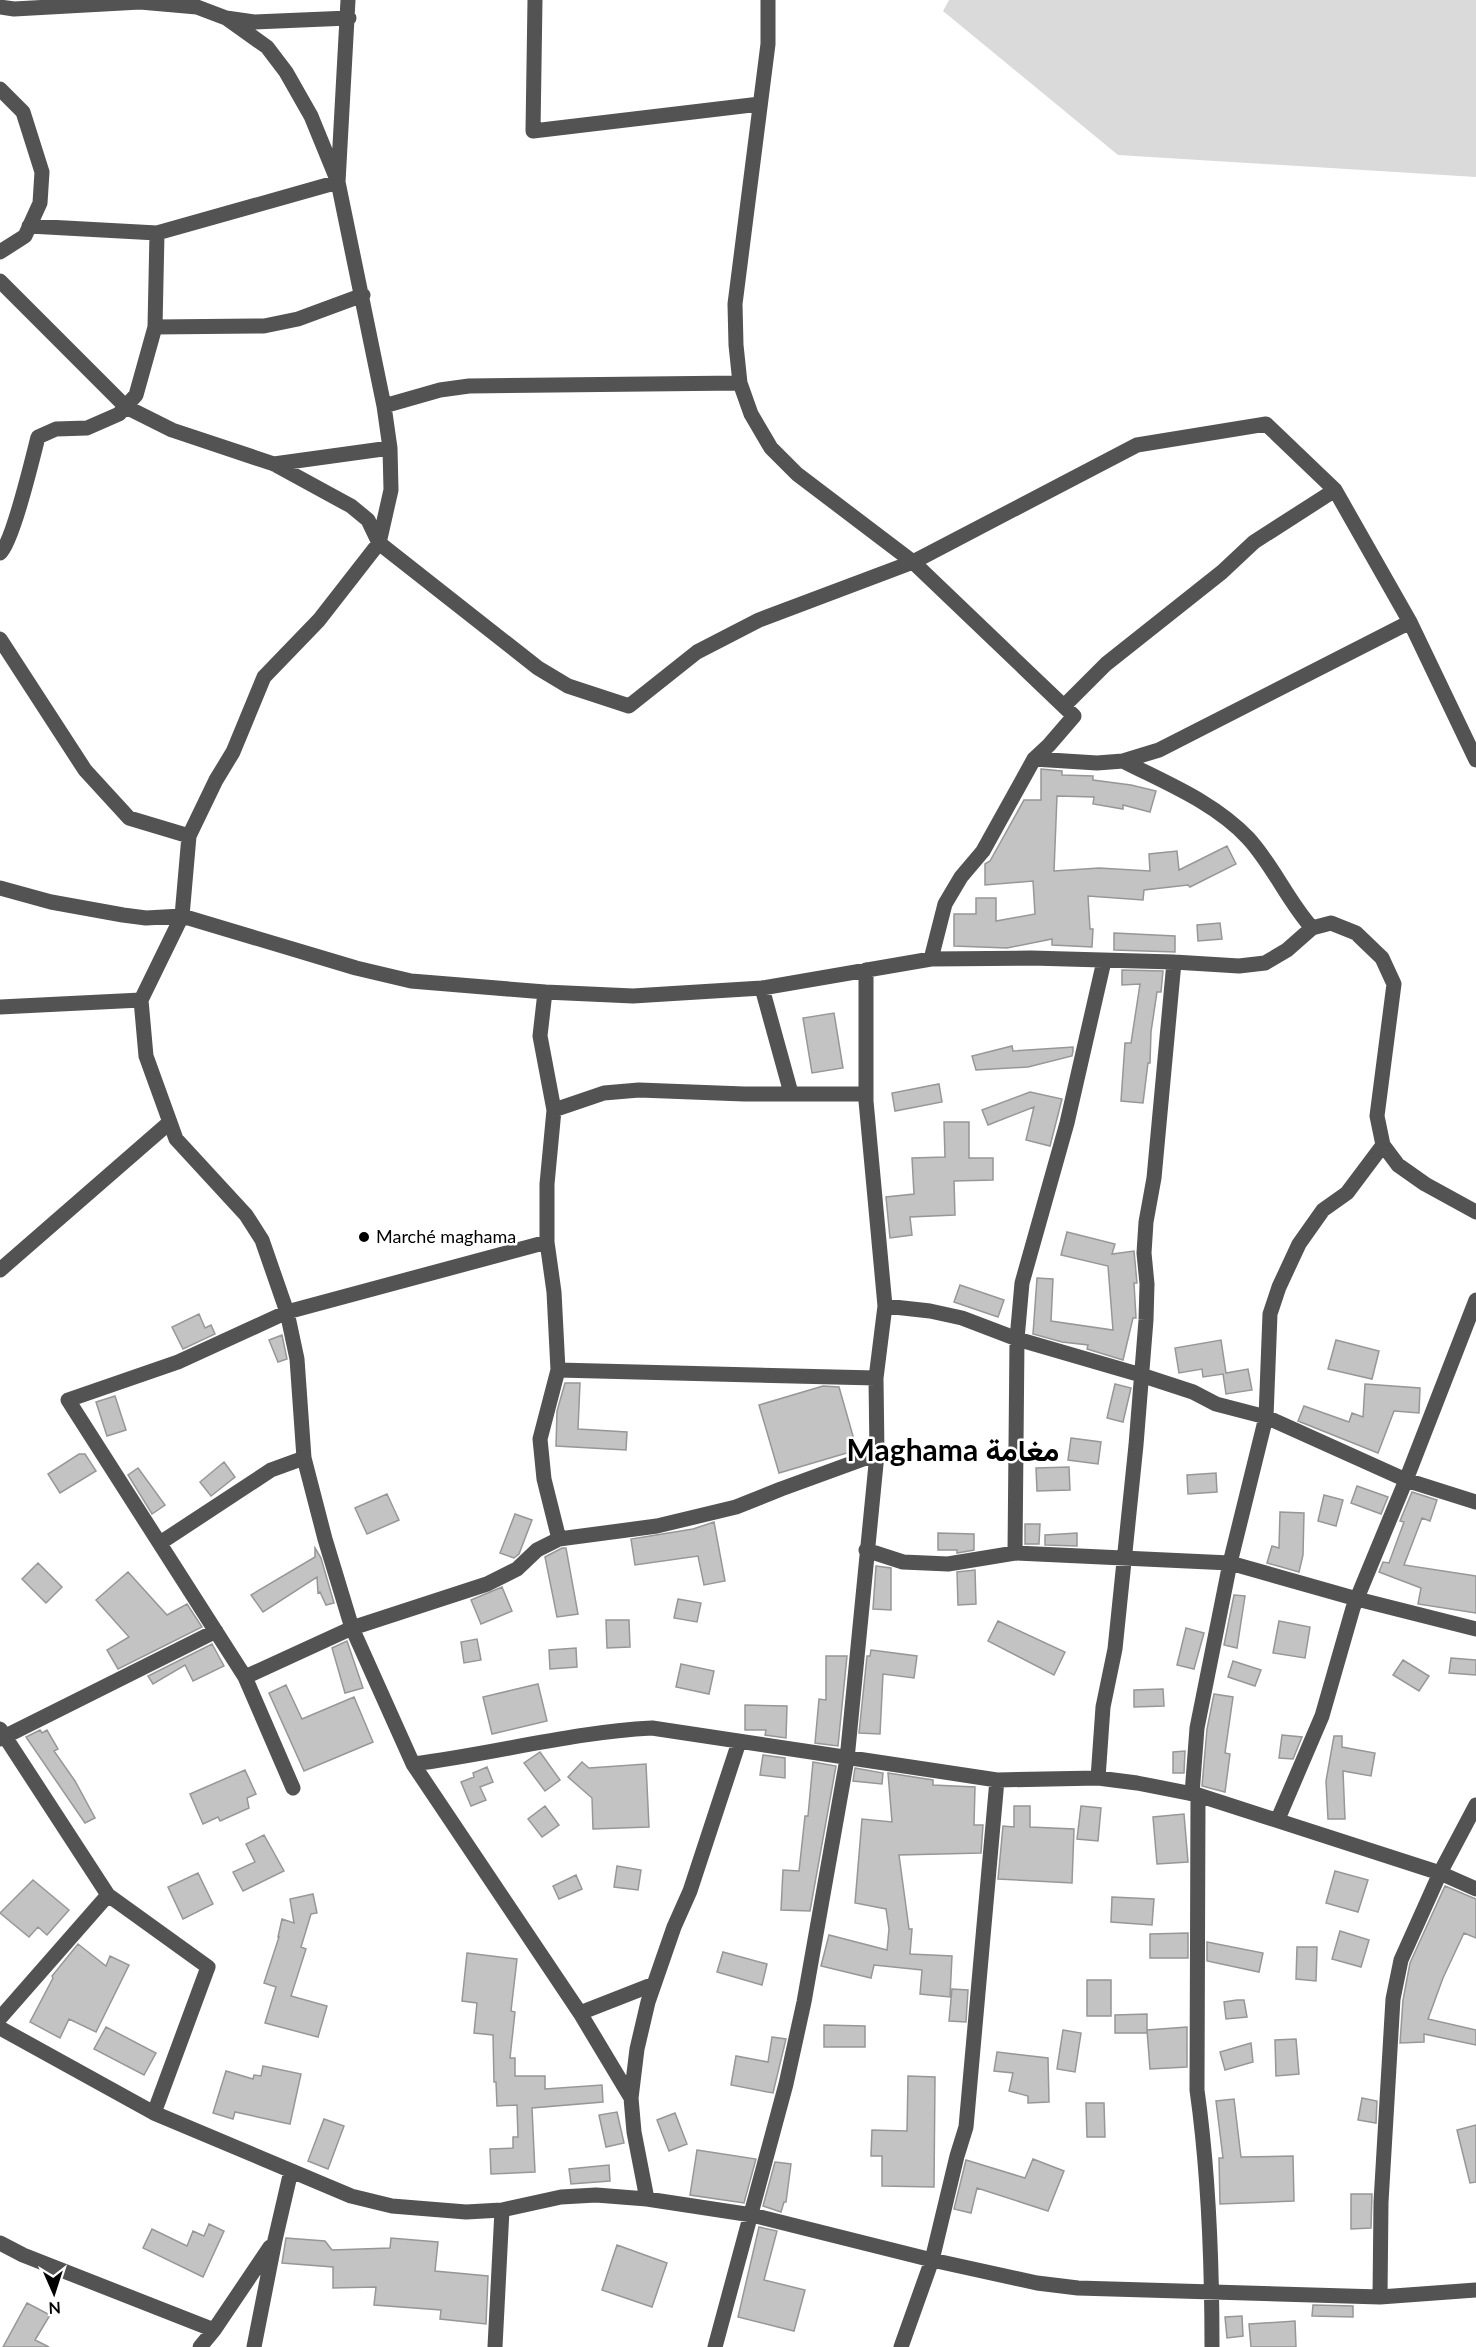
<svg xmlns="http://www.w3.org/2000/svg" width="1476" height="2347" font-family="Lato,Vazirmatn,sans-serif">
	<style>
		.green { fill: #dadada }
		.building { fill: #c3c3c3; stroke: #979797; stroke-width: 1.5 }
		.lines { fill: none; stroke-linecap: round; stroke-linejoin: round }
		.minor { stroke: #535353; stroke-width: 15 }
		.poi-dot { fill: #000; stroke: #fff; stroke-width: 2 }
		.labels { text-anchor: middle; stroke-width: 5; stroke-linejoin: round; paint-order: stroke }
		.poi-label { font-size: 18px; fill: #000; stroke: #fff; text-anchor: start }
		.town-label { font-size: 30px; font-weight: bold; fill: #000; stroke: #fff }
	</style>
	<rect width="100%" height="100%" fill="#fff"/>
	<path class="green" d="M949 0H1476V177L1118 155 943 11Z"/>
	<path class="building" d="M1041 769 1062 771V775L1093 776V780L1131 785 1156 791 1150 812 1123 805V809L1093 804 1094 797 1057 796 1054 871 1099 868 1150 871 1149 854 1177 851 1179 870 1227 846 1236 864 1190 887 1188 885 1144 890 1143 900 1088 896 1090 929H1093L1092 947 1052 945V939L1007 948 954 946V914H976V898H996V921L1035 914 1033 881 985 885V864L990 861 1024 800H1041Z
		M1220 923 1222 939 1198 941 1197 925Z
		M1114 933 1175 936V952L1114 950Z
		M1122 970 1163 971 1161 992H1157L1151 1032 1150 1063H1148L1143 1103 1121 1101 1125 1043H1131L1140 984 1122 985Z
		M834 1013 843 1068 812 1073 803 1018Z
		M1012 1046 1013 1051 1073 1047V1051L1072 1056 1028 1067 976 1070 972 1056Z
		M939 1084 942 1102 895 1111 892 1093Z
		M1030 1092 1062 1099 1050 1146 1026 1140 1034 1107 988 1125 982 1110Z
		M944 1122H969V1158H993V1180L954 1181 955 1215 910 1217 912 1235 890 1238 886 1197 914 1194 912 1158 945 1157Z
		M1067 1232 1115 1244 1112 1254 1134 1251 1137 1283H1134L1136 1318H1133L1123 1360 1087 1349 1088 1345 1062 1342 1033 1334 1037 1278 1053 1279 1051 1321 1113 1330 1108 1266 1061 1255Z
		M960 1285 1004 1300 998 1317 954 1302Z
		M199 1314 205 1328 211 1325 215 1334 183 1349 172 1327Z
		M282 1335 287 1359 278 1362 269 1340Z
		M1221 1340 1226 1373 1248 1369 1252 1390 1226 1394 1223 1374 1203 1377 1202 1369 1179 1373 1175 1348Z
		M1336 1340 1379 1351 1372 1379 1328 1369Z
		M565 1383H580L578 1429 627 1432 626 1450 556 1446 557 1411Z
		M1115 1384 1131 1388 1123 1422 1107 1418Z
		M1365 1384 1420 1388 1419 1413 1394 1411 1378 1453 1298 1421 1304 1406 1349 1422 1352 1413 1363 1417Z
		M823 1386 839 1387 857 1450 779 1473 759 1405Z
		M115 1396 126 1430 107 1436 96 1402Z
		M1071 1438 1101 1442 1098 1464 1068 1460Z
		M79 1454H85L96 1471 60 1493 48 1474Z
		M224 1462 235 1477 211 1496 200 1482Z
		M1069 1467 1070 1490 1037 1491 1036 1468Z
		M138 1468 165 1505 152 1514 128 1475Z
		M1216 1473 1217 1492 1188 1494 1187 1475Z
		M1357 1486 1388 1497 1381 1514 1351 1503Z
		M1412 1492 1437 1500 1430 1521 1422 1518 1404 1565 1476 1576V1613L1418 1604 1421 1588 1379 1572 1383 1562 1389 1563 1404 1522 1400 1521Z
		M387 1494 399 1520 367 1534 355 1508Z
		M1324 1495 1343 1500 1336 1526 1318 1521Z
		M1280 1512 1304 1513 1303 1555 1299 1572 1267 1563 1272 1546 1279 1548Z
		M515 1514 532 1520 519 1554 514 1558 500 1553Z
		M714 1522 725 1581 704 1585 698 1556 635 1565 631 1539 693 1529Z
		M1025 1524H1040L1039 1544H1025Z
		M938 1533 974 1534V1550L957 1553V1550H938Z
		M1077 1533V1546L1045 1545V1535Z
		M315 1548 321 1558 334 1603 326 1605 320 1592 318 1593 317 1577 263 1612 251 1595 315 1557Z
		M562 1548H566L578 1614 557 1617 545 1557Z
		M38 1563 62 1587 46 1603 22 1579Z
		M876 1566 891 1568V1610L873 1609Z
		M975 1570 976 1604 958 1605 957 1572Z
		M128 1572 167 1615 187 1604 202 1627 118 1669 107 1650 129 1637 96 1600Z
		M502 1587 512 1611 481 1624 471 1600Z
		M1234 1595 1245 1596 1237 1648 1224 1645Z
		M678 1599 701 1603 697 1622 674 1618Z
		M606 1620H629L630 1647 607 1648Z
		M998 1621 1065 1652 1054 1675 988 1641Z
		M1279 1621 1310 1627 1305 1658 1273 1653Z
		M1186 1628 1204 1633 1194 1669 1177 1665Z
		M477 1639 481 1660 464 1663 461 1642Z
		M347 1641 363 1688 345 1693 332 1648Z
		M212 1644 224 1666 193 1681 185 1665 153 1684 148 1676Z
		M576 1648 577 1667 550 1669 549 1650Z
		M871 1650 917 1656 914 1678 883 1674 880 1734 859 1733 867 1656H870Z
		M826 1656H847L838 1746 815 1743 819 1699 826 1700Z
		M1451 1658 1476 1660V1675L1449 1673Z
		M1403 1660 1429 1676 1419 1691 1393 1675Z
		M1233 1661 1261 1670 1255 1686 1228 1677Z
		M681 1664 714 1671 709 1694 676 1687Z
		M538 1684 547 1721 492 1734 483 1697Z
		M286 1685 302 1719 354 1697 373 1742 304 1771 269 1693Z
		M1163 1689 1164 1706 1134 1707V1690Z
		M1214 1694 1233 1697 1225 1753 1230 1754 1225 1792 1202 1786 1207 1729Z
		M745 1705 787 1706 786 1738 765 1735 766 1730H745Z
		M40 1730 42 1733 47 1730 58 1749 54 1751 75 1781 95 1818 85 1823 26 1737Z
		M1282 1735 1302 1737 1293 1759 1279 1758Z
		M1334 1736H1342V1747L1375 1753 1371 1776 1343 1771 1345 1819H1328L1326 1781Z
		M1185 1751 1184 1773H1173V1752Z
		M540 1752 560 1780 545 1791 524 1763Z
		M763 1755 785 1758V1778L760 1775Z
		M582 1762 589 1768 646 1764 649 1827 593 1829 592 1798 568 1777Z
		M813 1762 836 1766 810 1911 781 1910 783 1870 799 1871 805 1816H808Z
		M487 1767 493 1782 480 1787 486 1800 471 1806 461 1782 474 1777 473 1773Z
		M855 1768 883 1773 882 1784 853 1781Z
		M245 1770 256 1794 247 1798 249 1808 220 1821 218 1817 203 1824 190 1794Z
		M888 1773 933 1780V1785L975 1787 974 1825H983L981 1853 899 1855 909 1929H912L910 1954 952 1956 950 1997 920 1994 922 1970 874 1965 871 1978 821 1966 829 1935 887 1950 889 1929 886 1909 855 1903 862 1819 892 1822Z
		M545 1806 559 1825 542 1837 528 1819Z
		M1014 1806H1030V1827L1074 1829 1072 1883 998 1879 1003 1826 1014 1827Z
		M1081 1806 1101 1808 1098 1841 1077 1839Z
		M1184 1814 1188 1862 1157 1864 1153 1817Z
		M264 1835 284 1871 243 1891 233 1872 255 1862 246 1844Z
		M617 1866 641 1870 638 1890 614 1887Z
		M1335 1871 1368 1880 1358 1912 1326 1903Z
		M198 1873 213 1904 183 1919 168 1887Z
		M576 1875 582 1889 559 1899 553 1886Z
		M33 1880 69 1910 47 1935 38 1927 29 1937 0 1913Z
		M1445 1886 1476 1899V1938L1464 1933 1443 1978 1428 2019 1476 2030V2045L1424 2034V2042L1400 2043 1403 2000 1410 1963Z
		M313 1894 317 1913 311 1914 301 1947 306 1949 291 1996 327 2006 318 2037 265 2023 276 1987 264 1983 279 1937H278L282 1919 294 1923 290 1899Z
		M1112 1897 1154 1899 1152 1925 1111 1922Z
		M1340 1931 1369 1940 1361 1967 1332 1959Z
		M1188 1933V1958H1150V1934Z
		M1207 1942 1263 1953 1259 1972 1207 1961Z
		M78 1944 106 1966 110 1956 129 1965 96 2032 69 2019 60 2038 30 2022 53 1978 52 1976Z
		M1297 1947H1317L1316 1981 1296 1979Z
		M723 1952 767 1964 762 1985 717 1972Z
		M467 1953 517 1959 511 2011 515 2012 510 2058H515V2076H545V2089L602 2085 603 2102 532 2108 535 2172 491 2174 490 2149 513 2148V2137H518L517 2105 497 2106 496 2082H494L493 2035 474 2033 477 2003 462 2001Z
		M1087 1980H1111V2016H1087Z
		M952 1989 968 1990 966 2022 949 2021Z
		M1237 2000H1244L1247 2017 1226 2019 1224 2002Z
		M1147 2014V2033H1115V2015Z
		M824 2025 865 2026V2047H824Z
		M106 2027 156 2053 144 2075 94 2049Z
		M1187 2027V2067L1150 2069 1147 2030Z
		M1063 2030 1081 2033 1075 2072 1057 2069Z
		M772 2037 786 2039 773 2093 731 2085 736 2056 768 2062Z
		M1296 2039 1299 2074 1276 2076 1275 2040Z
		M1251 2043 1253 2062 1225 2070 1220 2052Z
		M997 2052 1048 2058 1049 2102 1028 2103V2096L1009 2091 1013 2073 994 2071Z
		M263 2066 301 2074 290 2124 235 2112 233 2119 213 2113 226 2071 253 2079 254 2075 261 2076Z
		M908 2076 935 2077 934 2187 882 2186V2156H871L872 2130 907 2131Z
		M1362 2098 1377 2101 1376 2123 1358 2120Z
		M1234 2099 1241 2157 1293 2156 1294 2201 1220 2204 1219 2158H1223L1216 2101Z
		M1086 2103H1104L1105 2137H1087Z
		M617 2112 624 2143 606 2147 599 2115Z
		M675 2113 687 2144 669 2151 657 2120Z
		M324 2119 344 2126 328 2169 308 2161Z
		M1476 2125V2182L1470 2183 1457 2130Z
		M697 2150 756 2159 744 2203 690 2195Z
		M1033 2159 1064 2171 1048 2211 977 2188 971 2213 954 2209 966 2160 1025 2178Z
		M775 2162 791 2164 786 2202H784L781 2212 763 2206Z
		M609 2165 610 2181 571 2184 569 2169Z
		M1351 2194H1372L1371 2228 1351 2229Z
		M209 2224 224 2231 203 2277 143 2248 152 2229 187 2246 193 2231 204 2236Z
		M759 2227 777 2231 764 2280 805 2290 794 2331 738 2317Z
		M286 2238 325 2241 332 2250 390 2248 391 2238 438 2242 435 2271 488 2276 486 2324 440 2319 441 2310 374 2305 376 2287 333 2288V2267L282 2263Z
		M617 2245 667 2263 652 2307 602 2290Z
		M27 2303 50 2315 35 2340 49 2347H3Z
		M1313 2305 1353 2306V2317L1312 2316Z
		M1242 2316 1243 2336 1227 2338 1225 2317Z
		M1295 2321 1296 2347H1251L1249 2324Z"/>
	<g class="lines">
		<path class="minor" d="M535 0 533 131 760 104
			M768 0V44L735 304 736 345 740 383 751 414 771 448 797 474 913 562 1074 716 1049 745 1034 759 983 851 961 877 945 904 931 959
			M0 7 14 9 140 2 197 7 226 18 254 22 349 18
			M226 18 267 47 286 72 311 116 338 182 384 406 390 448 391 490 379 543 319 620 264 677 233 752 216 780 189 836 182 916 141 1000 146 1056 176 1139 246 1215 262 1240 287 1312 297 1359 304 1458 325 1539 352 1628 413 1764 580 2013 631 2098
			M0 89 23 112 42 172 40 203 25 236 0 252
			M29 226 157 233 338 182 348 0
			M0 281 126 407 172 430 274 464 351 506 368 520 379 543 538 668 568 686 629 706 697 652 759 620 913 562 1137 445 1266 424 1335 490 1410 622 1476 760
			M155 327 264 326 298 319 363 295
			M384 406 440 390 469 386 740 383
			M274 464 390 448
			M0 553C12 544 33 457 38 437L56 429 87 428 119 414 136 395 155 327 157 233
			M0 639 85 770 129 818 189 836
			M1064 706 1106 664 1222 572 1254 542 1335 490
			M1034 759 1097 763 1123 761 1159 750 1410 622
			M1123 761C1166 783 1214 802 1248 838 1273 865 1287 900 1312 928
			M0 888 51 902 123 915 146 918 182 916 356 968 411 981 545 992 633 996 762 988 931 959 1031 958 1174 962 1239 966 1265 963 1287 950 1312 928 1331 923 1356 933 1382 958 1394 984 1377 1116 1383 1145 1398 1165 1425 1184 1476 1212
			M762 988 791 1093
			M545 992 540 1036 554 1110 547 1184V1242L554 1292 558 1370 540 1439 544 1479 559 1539
			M0 1007 141 1000
			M554 1110 604 1093 639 1090 744 1094H866
			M0 1270 170 1122
			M885 1306 930 1311 962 1318 1017 1339 1141 1375 1193 1392 1216 1404 1266 1417 1406 1480 1476 1502
			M558 1370 876 1378
			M160 1543 271 1470 304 1458
			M866 1550 903 1562 948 1564 1015 1553 1230 1563 1357 1599 1476 1629
			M1015 1553 1017 1339 1022 1283 1067 1123 1104 961
			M245 1677 352 1628 487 1584 517 1569 537 1550 559 1539 657 1526 736 1507 781 1489 877 1454
			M0 1729 108 1895 208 1967 154 2113
			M0 1739 216 1631
			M413 1764C493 1754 572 1732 652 1728L997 1780 1098 1778 1137 1783 1198 1795 1440 1873 1476 1889
			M1098 1778 1103 1707 1115 1649 1136 1445 1146 1320 1147 1284 1144 1253 1146 1222 1154 1178 1174 962
			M293 1788 245 1677 68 1400 178 1362 287 1312 547 1242
			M1192 1794 1197 1728 1230 1563 1266 1417 1270 1314 1279 1287 1299 1244 1323 1210 1347 1193 1383 1145
			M1198 1795 1197 2090C1209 2175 1212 2262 1212 2347
			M1278 1819 1322 1716 1353 1608 1406 1480 1476 1300
			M580 2013 654 1984
			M0 2018 108 1895
			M0 2028 154 2113 351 2196 392 2206 466 2212 502 2210 561 2197 596 2195 647 2199 752 2215 932 2260 1037 2283 1078 2288 1380 2297 1476 2290
			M647 2199 634 2132 631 2098 637 2049 648 2002 674 1927 690 1891 739 1742
			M0 2243 23 2255 214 2330
			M1380 2297 1381 2202 1393 1999 1401 1960 1440 1873 1476 1805
			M200 2347 214 2330 270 2247
			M254 2347 275 2240 291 2171
			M495 2347 502 2210
			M715 2347 786 2084 804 2002 847 1759 877 1454 876 1378 885 1306 866 1101V970
			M901 2347 932 2260 957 2156 966 2127 997 1780"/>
	</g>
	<circle class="poi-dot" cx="364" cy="1237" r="6"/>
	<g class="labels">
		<g class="poi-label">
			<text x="376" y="1243">Marché maghama</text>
		</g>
		<g class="town-label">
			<text x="953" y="1461">Maghama مغامة</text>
		</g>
	</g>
	<g transform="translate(54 2293) rotate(177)" stroke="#ffffff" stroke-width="4.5" paint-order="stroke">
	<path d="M0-4.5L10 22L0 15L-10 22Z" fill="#000000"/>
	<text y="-9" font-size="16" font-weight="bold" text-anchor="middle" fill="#000000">N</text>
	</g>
</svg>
